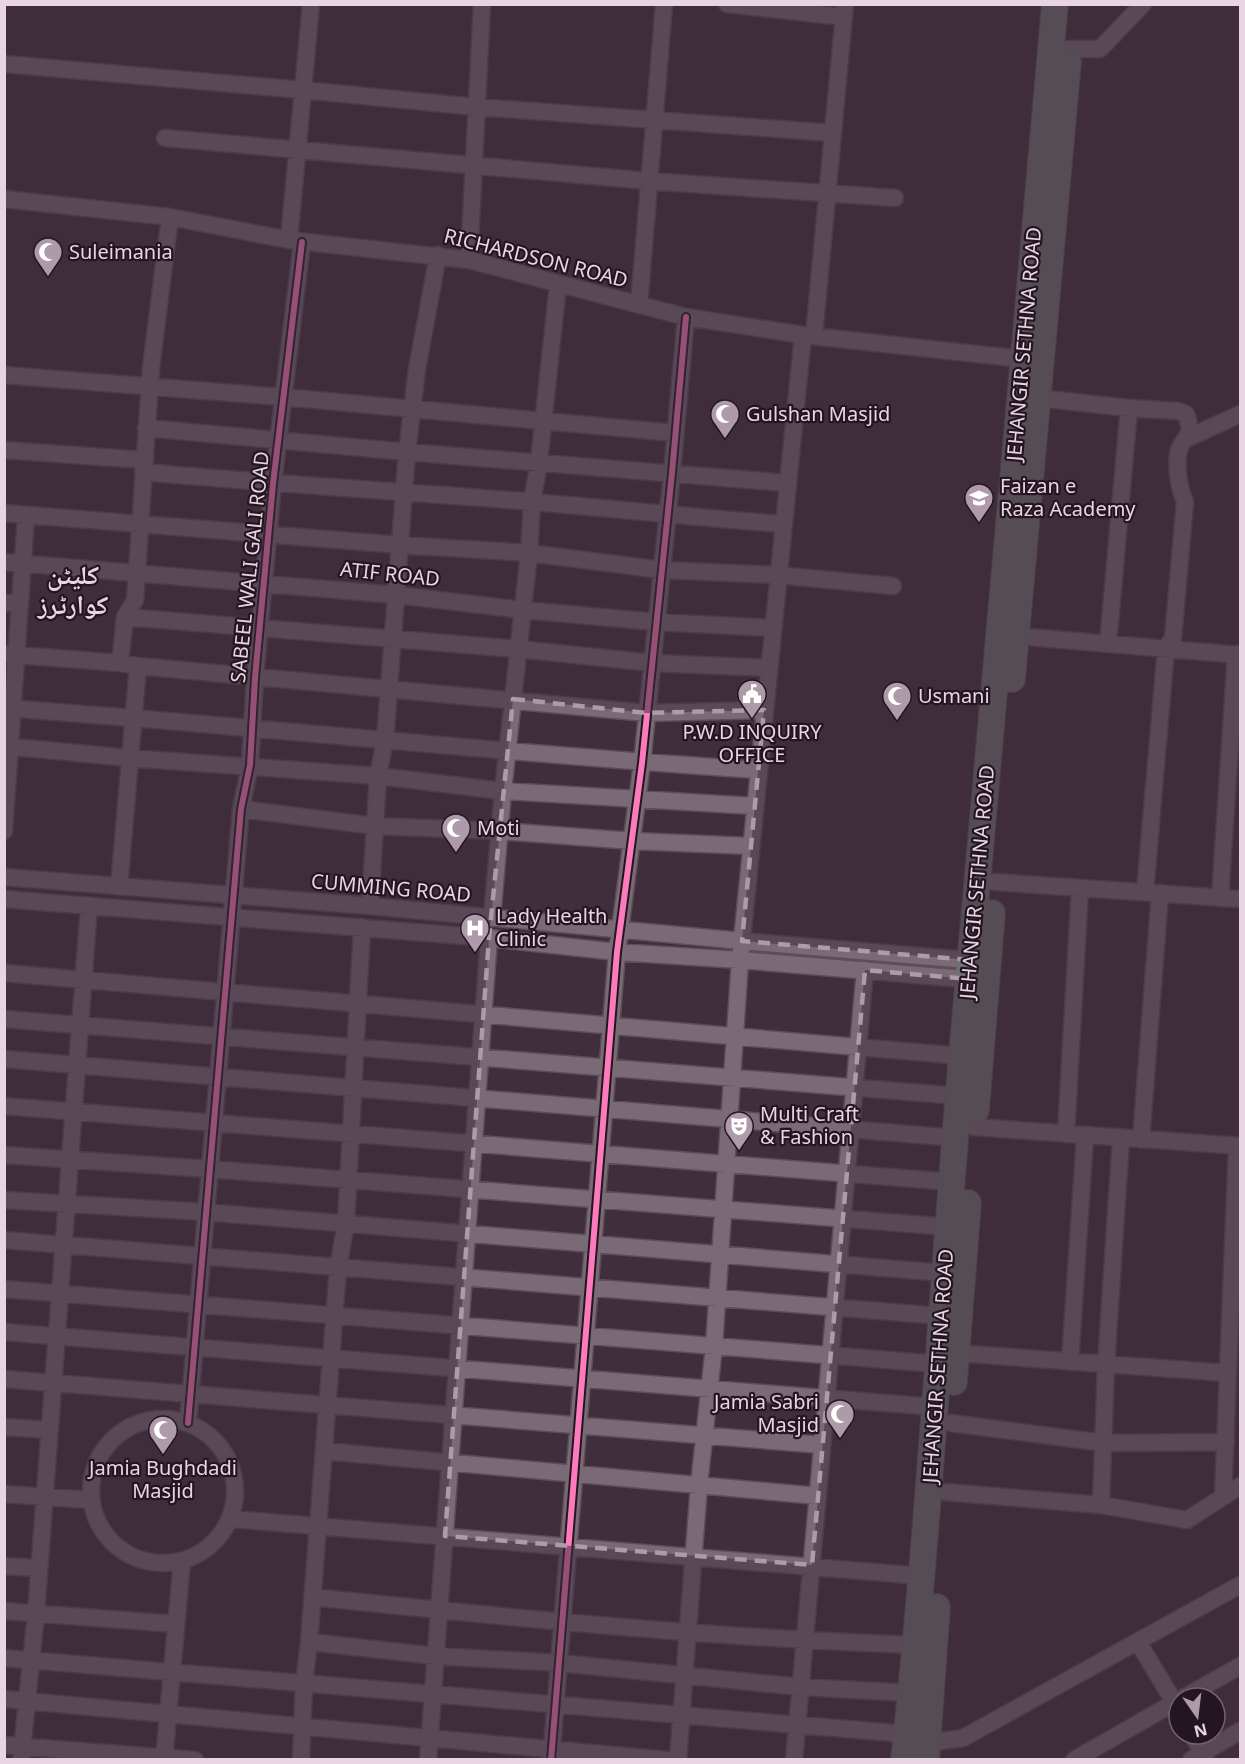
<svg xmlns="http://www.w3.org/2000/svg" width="1245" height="1764" font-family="'Noto Sans','Noto Naskh Arabic',sans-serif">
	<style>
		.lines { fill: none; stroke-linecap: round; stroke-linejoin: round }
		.minor-casing { stroke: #5c4d59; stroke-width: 19 }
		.highway-casing { stroke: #5c4d59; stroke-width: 28 }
		.minor { stroke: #796a75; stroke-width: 16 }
		.highway { stroke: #707172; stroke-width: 26 }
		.cycleway-casing { stroke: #241621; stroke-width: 10 }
		.cycleway { stroke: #fd7abc; stroke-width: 6 }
		.marked { fill: none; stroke: #ae9aa9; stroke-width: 4.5; stroke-dasharray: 12 8; stroke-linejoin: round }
		.labels { text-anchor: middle; stroke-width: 4.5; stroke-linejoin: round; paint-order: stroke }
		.poi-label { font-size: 20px; fill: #e9d4e3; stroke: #241621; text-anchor: start }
		.street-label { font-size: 20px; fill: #e9d4e3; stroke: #241621 }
		.district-label { font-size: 26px; font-weight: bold; fill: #e9d4e3; stroke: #241621 }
	</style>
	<rect width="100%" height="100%" fill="#402e3c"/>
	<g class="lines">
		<g class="minor-casing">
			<path id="minor" d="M727 4 843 17
				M1069 49H1100L1143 4
				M4 64 303 90 476 107 833 133
				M165 138 649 181 895 198
				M4 199 170 217 289 240 469 260 686 317 803 335 1022 359
				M289 240 311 4
				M469 260 482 4
				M639 305 664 4
				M814 336 845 4
				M4 375 283 397 675 433
				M1038 398 1129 408 1178 411 1186 414C1196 440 1180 437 1178 454 1176 471 1179 487 1185 502L1173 638 1166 648 1145 892
				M146 428 407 452 787 483
				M1188 438 1240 414
				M4 450 144 460
				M143 472C273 484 403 491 533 502 617 509 700 518 783 524
				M4 513 400 545 529 553 662 570 777 575 893 586
				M4 562 397 595 523 610 656 622 772 628
				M4 603H20
				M125 617 518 649 652 663 768 668
				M1015 636 1240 655
				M1108 644 1129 408
				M4 654 120 663
				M138 666 647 713 764 710
				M4 708C256 726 506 754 758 770
				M4 746 129 758 378 776 503 791 754 806
				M241 809 375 826 500 831 633 841 750 846
				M4 831 26 516
				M4 877 370 906 742 941 978 961
				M995 882 1240 899
				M119 887 138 666 120 663 125 617 135 600 151 368 170 217
				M1220 898 1236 654
				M4 899 489 938 617 952 740 960 977 980
				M370 906 378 776 385 740 407 452 417 369 438 255
				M492 918 503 791 529 553 532 502 539 462 558 284
				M4 973 962 1056
				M4 1019 959 1096
				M4 1059 956 1138
				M4 1106 952 1182
				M974 1127 1240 1146
				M1066 1134 1080 888
				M1141 1140 1160 893
				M4 1155 209 1169 949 1227
				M4 1200 205 1212 944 1273
				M4 1240 941 1316
				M4 1289 938 1364
				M4 1332 935 1407
				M956 1353 1228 1373
				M1070 1362 1085 1136
				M4 1379 822 1445
				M91 1491a72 72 0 1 1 144 0a72 72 0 1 1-144 0Z
				M188 1423 241 809 250 765 255 678 273 484 302 242
				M951 1423 1104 1443 1226 1442
				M4 1427 49 1430
				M324 1451 818 1496
				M945 1492 1101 1505 1187 1520 1240 1486
				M4 1494 90 1500
				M1223 1497 1237 1146
				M1101 1505 1106 1365 1121 1138
				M231 1519 922 1576
				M4 1566 38 1568
				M312 1597C513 1618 714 1638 916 1645
				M4 1611 176 1624
				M309 1642 436 1656 559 1663 801 1687 911 1693
				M1138 1642 1179 1710
				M4 1658 906 1734
				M1183 1698 1240 1666
				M4 1699 668 1760
				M1192 1734 1206 1760
				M927 1743 963 1738 1240 1585
				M4 1745 195 1760
				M21 1760 36 1613 89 906
				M164 1760 182 1561
				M301 1760 304 1683 309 1642 338 1268 346 1223 362 927
				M428 1760 489 938
				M551 1760 617 952 642 763 672 473 686 317
				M678 1760 699 1485 714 1346 740 960 803 335
				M794 1760 865 970
				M1074 1760 1179 1700
				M1191 1760 1240 1731"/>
		</g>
		<g class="highway-casing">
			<path id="highway" d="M1012 679 1068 62
				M976 1110 992 913
				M954 1382 968 1203
				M904 1760C929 1525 942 1289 962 1054 991 704 1022 354 1055 4
				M926 1760 937 1607"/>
		</g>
		<use href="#minor" class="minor"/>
		<use href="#highway" class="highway"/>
		<g class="cycleway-casing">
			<path id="cycleway" d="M188 1423 241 809 250 765 255 678 273 484 302 242
				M551 1760 617 952 642 763 672 473 686 317"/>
		</g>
		<use href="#cycleway" class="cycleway"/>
	</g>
	<path d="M0 0H1245V1764H0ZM513 699 647 713 764 710 742 941 971 960 969 979 865 970 812 1565 445 1536 489 938Z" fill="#402e3c" fill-opacity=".55" fill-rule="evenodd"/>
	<path class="marked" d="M513 699 647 713 764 710 742 941 971 960 969 979 865 970 812 1565 445 1536 489 938Z"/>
	<defs>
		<g id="mosque-pin" transform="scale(1.5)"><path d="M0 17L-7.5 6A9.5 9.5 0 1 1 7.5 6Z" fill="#ae9aa9" stroke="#241621"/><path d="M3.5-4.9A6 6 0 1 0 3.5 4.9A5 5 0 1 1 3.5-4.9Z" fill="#fff"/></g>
		<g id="university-pin" transform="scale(1.5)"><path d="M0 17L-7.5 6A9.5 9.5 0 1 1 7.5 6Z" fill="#ae9aa9" stroke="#241621"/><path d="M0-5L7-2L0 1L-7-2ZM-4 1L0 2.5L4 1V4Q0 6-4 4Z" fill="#fff"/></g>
		<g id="civic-pin" transform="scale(1.5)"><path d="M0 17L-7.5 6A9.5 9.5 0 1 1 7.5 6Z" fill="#ae9aa9" stroke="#241621"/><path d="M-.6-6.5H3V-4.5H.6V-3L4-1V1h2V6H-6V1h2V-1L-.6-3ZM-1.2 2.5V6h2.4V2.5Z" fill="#fff"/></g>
		<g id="hospital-pin" transform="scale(1.5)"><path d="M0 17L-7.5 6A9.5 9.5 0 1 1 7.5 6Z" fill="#ae9aa9" stroke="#241621"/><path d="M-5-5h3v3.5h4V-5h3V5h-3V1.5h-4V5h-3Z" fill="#fff"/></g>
		<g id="theatre-pin" transform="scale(1.5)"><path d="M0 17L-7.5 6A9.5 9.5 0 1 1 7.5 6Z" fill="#ae9aa9" stroke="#241621"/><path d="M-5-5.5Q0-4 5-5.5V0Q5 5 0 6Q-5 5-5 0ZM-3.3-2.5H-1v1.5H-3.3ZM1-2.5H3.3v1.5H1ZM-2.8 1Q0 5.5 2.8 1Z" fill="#fff"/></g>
	</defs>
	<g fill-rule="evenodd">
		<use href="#mosque-pin" x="48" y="252"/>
		<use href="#mosque-pin" x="725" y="414"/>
		<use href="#university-pin" x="979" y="498"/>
		<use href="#civic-pin" x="752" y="694"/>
		<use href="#mosque-pin" x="897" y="696"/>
		<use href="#mosque-pin" x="456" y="828"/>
		<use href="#hospital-pin" x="475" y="928"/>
		<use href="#theatre-pin" x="739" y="1126"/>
		<use href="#mosque-pin" x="840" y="1414"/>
		<use href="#mosque-pin" x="163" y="1430"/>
	</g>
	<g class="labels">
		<g class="poi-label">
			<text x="69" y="259">Suleimania</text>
			<text x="746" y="421">Gulshan Masjid</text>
			<text x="1000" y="493">Faizan e<tspan x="1000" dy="23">Raza Academy</tspan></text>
			<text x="918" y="703">Usmani</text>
			<text x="752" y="739" text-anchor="middle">P.W.D INQUIRY<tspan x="752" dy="23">OFFICE</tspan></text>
			<text x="477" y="835">Moti</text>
			<text x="496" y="923">Lady Health<tspan x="496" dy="23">Clinic</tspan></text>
			<text x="760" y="1121">Multi Craft<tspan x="760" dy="23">&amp; Fashion</tspan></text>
			<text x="819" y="1409" text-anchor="end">Jamia Sabri<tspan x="819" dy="23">Masjid</tspan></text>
			<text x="163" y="1475" text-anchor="middle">Jamia Bughdadi<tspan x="163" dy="23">Masjid</tspan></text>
		</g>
		<g class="street-label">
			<text transform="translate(536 258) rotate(14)" y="7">RICHARDSON ROAD</text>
			<text transform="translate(1024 344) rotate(-85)" y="7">JEHANGIR SETHNA ROAD</text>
			<text transform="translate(250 567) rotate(-84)" y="7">SABEEL WALI GALI ROAD</text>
			<text transform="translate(390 574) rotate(6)" y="7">ATIF ROAD</text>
			<text transform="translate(977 882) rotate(-85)" y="7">JEHANGIR SETHNA ROAD</text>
			<text transform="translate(391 888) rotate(5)" y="7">CUMMING ROAD</text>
			<text transform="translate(938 1366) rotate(-86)" y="7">JEHANGIR SETHNA ROAD</text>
		</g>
		<g class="district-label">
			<text x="73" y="584">کلیٹن<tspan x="73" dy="30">کوارٹرز</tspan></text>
		</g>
	</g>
	<rect width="1245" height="1764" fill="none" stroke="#e9d4e3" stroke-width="12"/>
	<g transform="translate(1197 1716) rotate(166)"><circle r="28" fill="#241621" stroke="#73626f" stroke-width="1.5"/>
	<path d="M0-4.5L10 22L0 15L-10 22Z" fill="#ae9aa9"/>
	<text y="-9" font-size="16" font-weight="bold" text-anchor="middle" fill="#e9d4e3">N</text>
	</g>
</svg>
